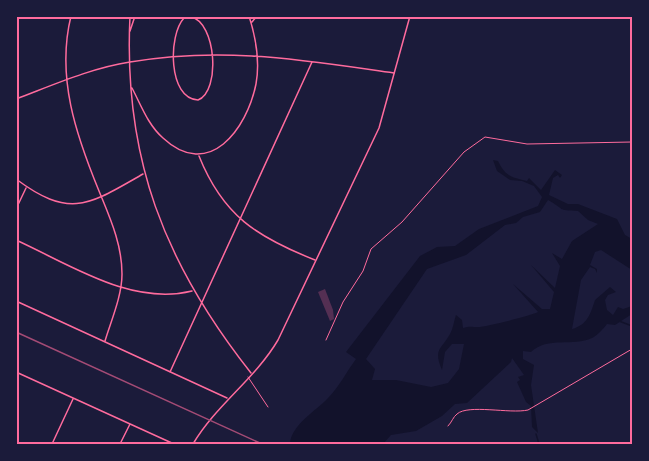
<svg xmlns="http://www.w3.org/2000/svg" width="649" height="461" font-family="'Asap Condensed',sans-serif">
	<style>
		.water { fill: #12122b; fill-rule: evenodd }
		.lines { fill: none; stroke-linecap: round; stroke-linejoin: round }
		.stream { stroke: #12122b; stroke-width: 1.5 }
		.building { fill: #542f53 }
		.path { stroke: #ff6b9d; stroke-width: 1 }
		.service { stroke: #ff6b9d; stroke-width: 1 }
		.minor { stroke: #ff6b9d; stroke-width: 1.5 }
		.tertiary { stroke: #ff6b9d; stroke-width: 1.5 }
		.rail { stroke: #a44b75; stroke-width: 1.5 }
		.neatline { fill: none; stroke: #ff6b9d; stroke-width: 2 }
	</style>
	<rect width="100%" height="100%" fill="#1b1b3a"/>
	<path class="water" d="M493 160 498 161C506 177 511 177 527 181L529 178 541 190 555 170 562 175 560 178 558 175 553 178 549 195 568 204H578L617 219 625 235 632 239V270L601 250 595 252 590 265 597 269V273L595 269 590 267 581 280 572 329C588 325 591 312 595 300L610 287 616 292 608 295 605 300 607 310 613 315 618 307 623 309 632 306V314L615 325 607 324C603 329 598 335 592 338 573 347 548 336 531 352L523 351V359L534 365 531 385 538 433 532 427 531 406 526 402 517 382 520 380 518 377 524 375 512 358 511 362 467 403 455 404 442 416 416 431 391 435 383 444H290C291 425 316 411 328 398 339 387 347 371 356 359L346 352 420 256 437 247 455 246 479 229 538 206 542 197 534 186 522 181 510 180 497 171ZM548 200C566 210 556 210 578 211L588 220 598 224 572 241 562 259 552 253 560 266 555 288 531 265 554 292 550 309H542L513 284 538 312C533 315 486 327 478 327 472 327 469 326 463 328L462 320 456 315C454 321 453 329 450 334 441 350 433 349 442 370L445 352 452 344H464L459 369 448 383 431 387 396 380H372L375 369 366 359 427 269 466 255 505 225 516 223 523 217 540 212Z"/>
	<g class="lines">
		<path class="stream" d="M619 321 632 326V329
			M536 434 539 444"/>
	</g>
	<path class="building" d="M325 289 333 310 334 319 330 321 318 292Z"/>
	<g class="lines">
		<path class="path" d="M326 340 343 302 363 271 371 249 402 222 464 152 485 137 527 144 632 142
			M448 426C452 422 453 417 457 414 468 404 510 414 528 410L632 349"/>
		<path class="service" d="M248 377 268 407"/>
		<path class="minor" d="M71 16C56 77 76 135 99 191 110 218 122 244 122 274 122 296 111 321 105 341
			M130 16C123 157 164 263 251 373
			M191 17C216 22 221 91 198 100 168 99 168 35 184 18Z
			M16 18 17 16
			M252 22 257 16
			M130 31 135 16
			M132 88C141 105 148 125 163 138 209 181 247 129 256 84 260 62 256 38 249 16
			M16 99C53 85 91 68 130 62 223 46 302 60 394 73
			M199 156C223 216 257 237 315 260
			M16 179C71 220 90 204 143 174
			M16 209 26 188
			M16 240C71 265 131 306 192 291
			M16 301 227 398
			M16 372 174 444
			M170 372 312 62
			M52 444 73 399
			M120 444 130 424"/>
		<path class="tertiary" d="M193 444C216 405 255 379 278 340L379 128 410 16"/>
		<path class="rail" d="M16 332 262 444"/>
	</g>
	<rect width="649" height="461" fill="none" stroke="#1b1b3a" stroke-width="36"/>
	<rect x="18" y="18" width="613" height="425" class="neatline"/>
</svg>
